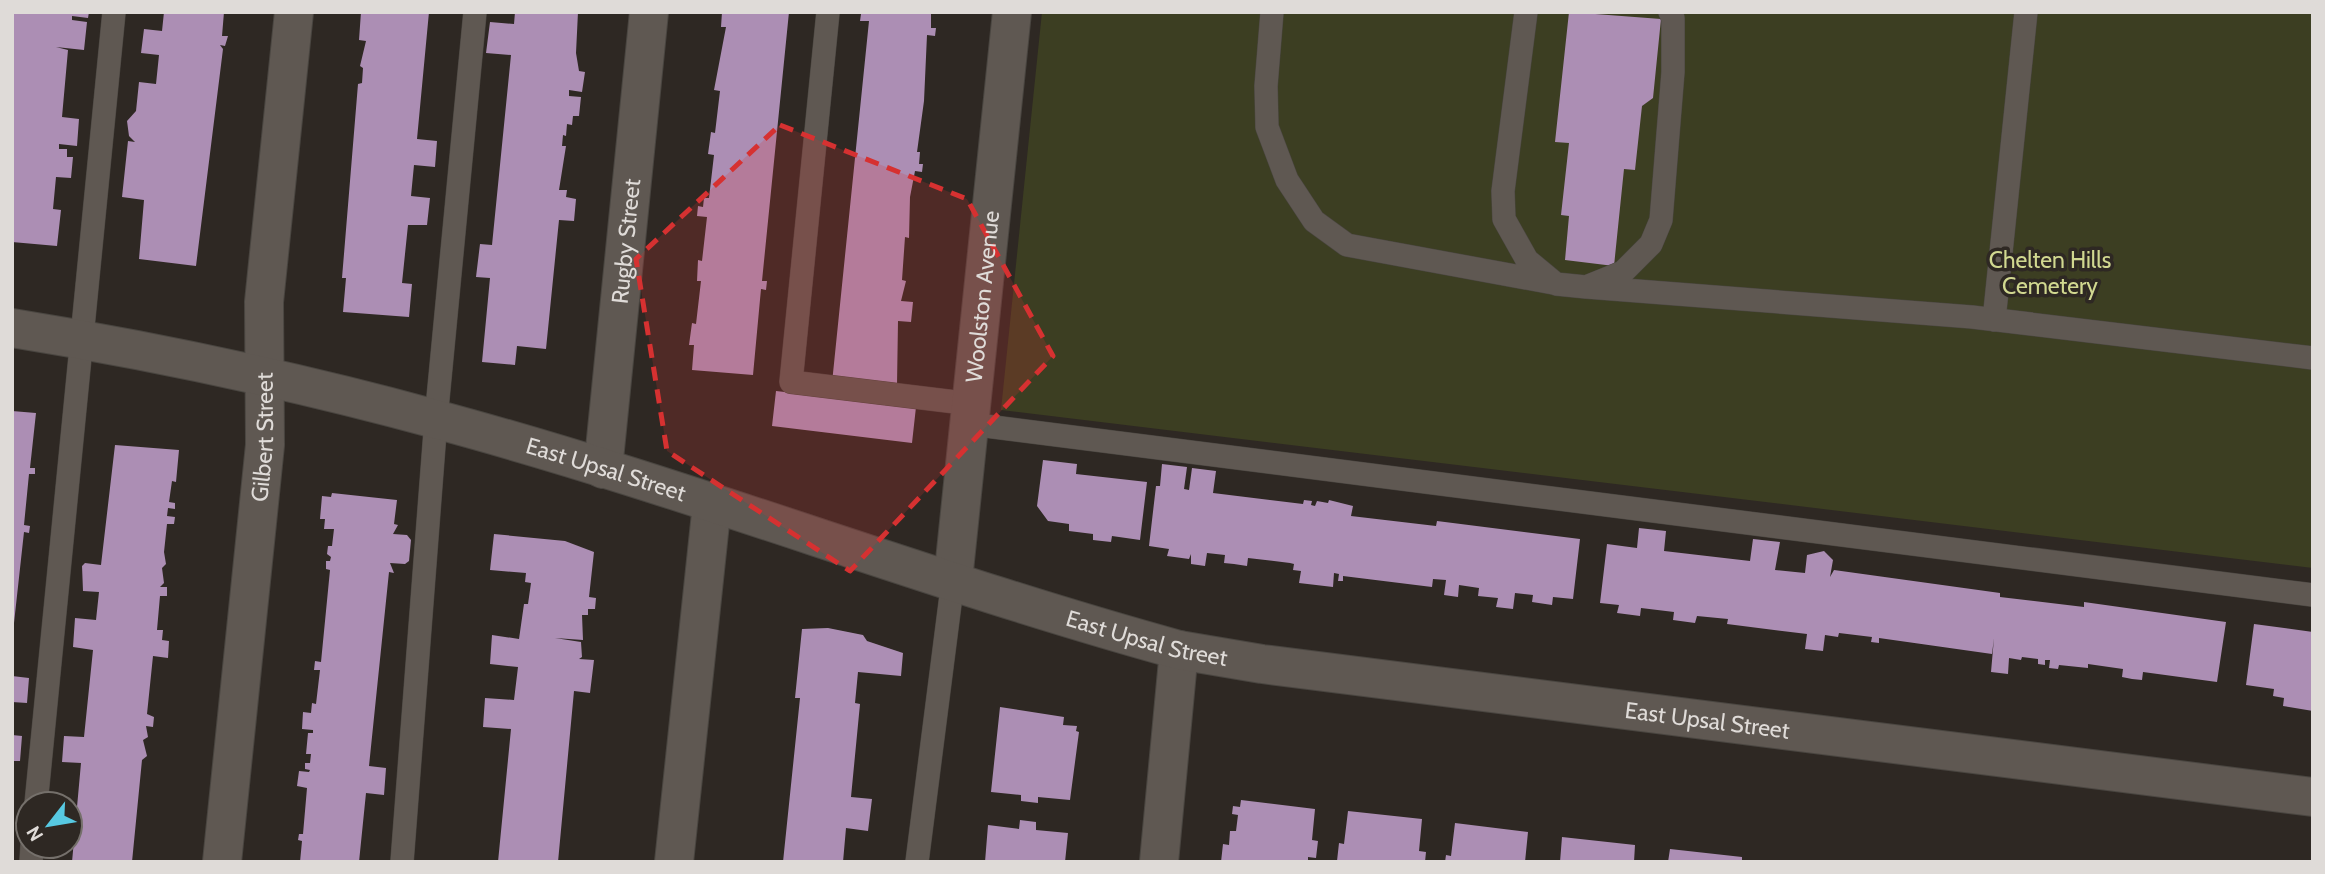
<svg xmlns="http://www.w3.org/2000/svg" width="2325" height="874" font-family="Cabin,sans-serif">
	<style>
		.green { fill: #3c3e22 }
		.building { fill: #ac8eb4 }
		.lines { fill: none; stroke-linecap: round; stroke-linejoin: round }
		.lane-casing { stroke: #4a4641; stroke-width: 24 }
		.street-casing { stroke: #4a4641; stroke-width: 40 }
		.secondary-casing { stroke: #4a4641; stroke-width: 40 }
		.lane { stroke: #5f5852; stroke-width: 23 }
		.street { stroke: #5f5852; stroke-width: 38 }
		.secondary { stroke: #5f5852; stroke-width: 38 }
		.marked { fill: #d63131; fill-opacity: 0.2; stroke: #d63131; stroke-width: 5; stroke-dasharray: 14 9; stroke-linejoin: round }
		.labels { text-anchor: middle; stroke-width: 7; stroke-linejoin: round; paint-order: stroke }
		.street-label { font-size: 23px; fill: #dfdbd8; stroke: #2e2823 }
		.park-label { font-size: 23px; fill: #d1d890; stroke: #2e2823 }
	</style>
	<rect width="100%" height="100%" fill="#2e2823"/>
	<path class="green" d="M1042 12H2313V568L1001 410Z"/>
	<path class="building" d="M12 12H89L88 18 72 16V20L87 22 84 50 56 47 68 50 62 117 79 119 77 146 59 144V149H67V157H73L71 178 56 177 53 209 61 210 57 246 12 242Z
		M164 12H224L222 36H228L225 46 220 45 223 49 196 266 139 259 144 200 122 197 128 141 135 142 129 136 127 121 136 111 139 82 156 84 159 55 141 53 144 29 162 31Z
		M361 12H429L417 139 437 141 435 167 414 165 411 196 430 198 427 225H408L402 283 412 284 409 317 343 312 346 278H342L358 84 362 83 363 68 360 66 366 41 359 40Z
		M515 12H578L576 53 579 71 585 72 582 92 569 90V96L581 97 579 116H573L572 125 567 124 566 136 563 135 562 146H566L559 190H567L566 197 576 199 574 221 559 220 546 349 517 346 515 365 482 362 490 278 476 277 480 244 492 245 511 55 486 53 490 22 514 24Z
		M722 12H789L762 281H767L766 290 761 289 753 375 692 370 694 345H689L692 323 696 324 701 281H697L698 260 702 261 707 217 697 216 698 206 703 207 704 198H709L714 155 708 154 711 132 715 133 720 91 714 90 726 27H721Z
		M869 12H931V28H936L935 36 927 35 924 101 917 152H920L919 164H923L922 172 915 171 910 197 909 238 905 237 902 280 906 281 901 301 913 302 911 322 898 321 897 385 832 383 869 21H860L861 14Z
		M1569 12 1661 19 1653 98 1642 106 1635 170 1624 169 1614 266 1565 260 1569 216 1561 215 1569 143 1555 142Z
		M776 391 916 407 912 443 772 426Z
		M12 411 36 413 30 468H35V474H29L24 525 30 526 29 533 24 532 14 623Z
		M115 445 179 450 176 482 172 481 169 502 175 503V509L168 508 167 516 175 517 174 524H167L164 552 166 564 162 568 164 583 160 587H167V596H160L157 630H163L162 640 169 641 168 658 153 656 147 714 154 717 153 727 146 726 148 737 143 740 147 756 142 760 132 862H72L81 763 62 762 64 736 84 737 93 650 73 647 75 618 96 620 99 592 83 591 82 566 85 563 101 565Z
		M1043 460 1077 464 1076 474 1147 482 1140 540 1112 536 1111 542 1093 540V534L1069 531V524L1048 521 1037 506Z
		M1162 464 1187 467 1184 489 1189 490 1192 468 1216 471 1213 493 1303 504 1304 500 1312 501 1311 505 1315 506 1317 501 1328 503 1329 500 1353 506 1351 516 1436 526 1437 521 1580 539 1573 599 1553 597 1552 605 1532 602 1533 595 1515 593 1513 609 1496 607 1498 598 1478 596 1479 588 1459 585 1458 597 1444 595 1446 580 1433 579 1432 587 1343 576V581H1338L1339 574 1334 573 1333 587 1299 583 1301 571 1293 570 1294 564 1290 563 1248 558 1247 566 1234 564 1224 563 1225 555 1207 553 1205 566 1191 564V554L1189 559 1167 556 1169 549 1149 546 1156 486H1160Z
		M332 493 397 500 394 524 398 525 393 534 407 535 411 540 409 561 405 564 390 563 394 573 389 572 369 766 386 768 384 795 366 793 359 862H300L302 841 298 840 299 834H303L307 788 297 786 299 771 309 772 310 770 305 769V763H310L311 754H306L308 733H313V730L302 729 303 712 311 713 312 703 316 704 320 670H314L315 661 321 662 330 570 326 569V561H330L331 557 327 554 328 546H332L334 529H324L325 519H320L322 496 331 497Z
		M1639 528 1666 531 1664 551 1750 561 1753 539 1780 542 1775 570 1805 573 1807 555 1824 551 1833 560 1830 577 1834 570 2000 593V597L2084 607V602L2226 622 2217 682 2143 672 2142 680 2132 679 2122 677 2123 669 2088 664V668L2059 665 2058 669 2049 668 2050 660H2045V665L2038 664V659L2022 657 2021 660 2009 658 2008 674 1991 672 1994 638 1992 654 1879 638V643L1871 642 1872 637 1839 633 1838 637 1825 635 1823 651 1805 649 1807 634 1727 624 1728 619 1697 616 1695 623 1673 620 1674 612 1641 608 1640 616 1617 613 1619 605 1600 603 1607 544 1637 548Z
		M494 534 565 541 594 552 589 597 596 598 595 609H588V615H582L583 640 555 638 581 642 582 657 579 659 594 660 590 693 574 691 558 862H498L511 729 483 727 485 698 514 700 518 667 490 664 492 635 519 639 524 604H528L531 583 525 582 526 573 490 570Z
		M2254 624 2313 632V711L2283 706 2284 698 2273 696 2274 689 2246 685Z
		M828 628 863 635 867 641 903 653 901 676 858 672 855 703 860 704 851 797 872 799 868 831 846 828 843 862H783L800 698H795L802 629Z
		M12 676 29 678 27 703 12 702Z
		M1000 707 1064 717 1063 725 1077 726 1076 731 1079 732 1070 800 1038 797V803L1021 801V795L991 792Z
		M12 735 22 736 20 761H12Z
		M1241 800 1315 809 1312 840 1318 841 1316 858 1308 857V862H1221L1223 844 1229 845 1230 831H1236L1238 815 1232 814 1233 806 1240 807Z
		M1348 811 1422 819 1419 851 1426 852 1425 862 1337 861 1339 843 1344 844Z
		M1020 820 1036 822V830L1068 833 1065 862H985L988 825 1019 829Z
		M1455 823 1528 832 1525 862H1445L1446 855 1451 856Z
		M1562 837 1635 845 1634 862H1560Z
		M1670 849 1742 857V862H1668Z"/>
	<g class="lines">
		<g class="lane-casing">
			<path id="lane" d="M828 12 791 382 972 404
				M1272 12 1266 86 1267 127 1287 180 1314 221 1347 245 1553 283
				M1526 12 1503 191 1504 219 1527 260 1556 284 1586 287 1623 272 1651 244 1661 220 1673 72V18L1670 12
				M1586 287 1972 317 2313 358
				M1994 320 2026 12
				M970 424 2313 595
				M36 804 114 12
				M31 862 32 846
				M402 862 436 419 475 12
				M917 862 953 580"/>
		</g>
		<g class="street-casing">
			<g id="street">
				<path id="s1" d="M603 469 649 12"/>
				<path id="s2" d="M953 580 1012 12"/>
				<path id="s3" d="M222 862 265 445 264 302 294 12"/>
				<path d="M674 862 712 504"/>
				<path d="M1159 862 1179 650"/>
			</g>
		</g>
		<g class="secondary-casing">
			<g id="secondary">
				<path id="s4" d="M12 328C155 351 295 381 435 419 685 486 928 581 1179 650L1262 664 2313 797"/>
			</g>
		</g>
		<use href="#lane" class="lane"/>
		<use href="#street" class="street"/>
		<use href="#secondary" class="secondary"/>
	</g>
	<path class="marked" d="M780 125 967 199 1053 356 850 571 667 451 636 259Z"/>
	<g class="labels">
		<g class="street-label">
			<text dy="8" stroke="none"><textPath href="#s1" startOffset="229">Rugby Street</textPath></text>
			<text dy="8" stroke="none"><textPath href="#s2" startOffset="285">Woolston Avenue</textPath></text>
			<text dy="8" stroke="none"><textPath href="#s3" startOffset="427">Gilbert Street</textPath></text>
			<text dy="8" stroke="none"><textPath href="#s4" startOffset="611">East Upsal Street</textPath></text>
			<text dy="8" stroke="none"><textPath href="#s4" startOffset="1178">East Upsal Street</textPath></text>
			<text dy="8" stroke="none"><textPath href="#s4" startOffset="1745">East Upsal Street</textPath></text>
		</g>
		<g class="park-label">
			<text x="2050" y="268">Chelten Hills<tspan x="2050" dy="26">Cemetery</tspan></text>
		</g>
	</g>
	<rect width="2325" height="874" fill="none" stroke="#dfdbd8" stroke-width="28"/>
	<g transform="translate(49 825) rotate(239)"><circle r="33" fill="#2e2823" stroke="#75706b" stroke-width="2"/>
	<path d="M0-5L12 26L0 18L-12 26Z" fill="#57c9e2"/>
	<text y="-10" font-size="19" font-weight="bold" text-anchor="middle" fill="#dfdbd8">N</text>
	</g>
</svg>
